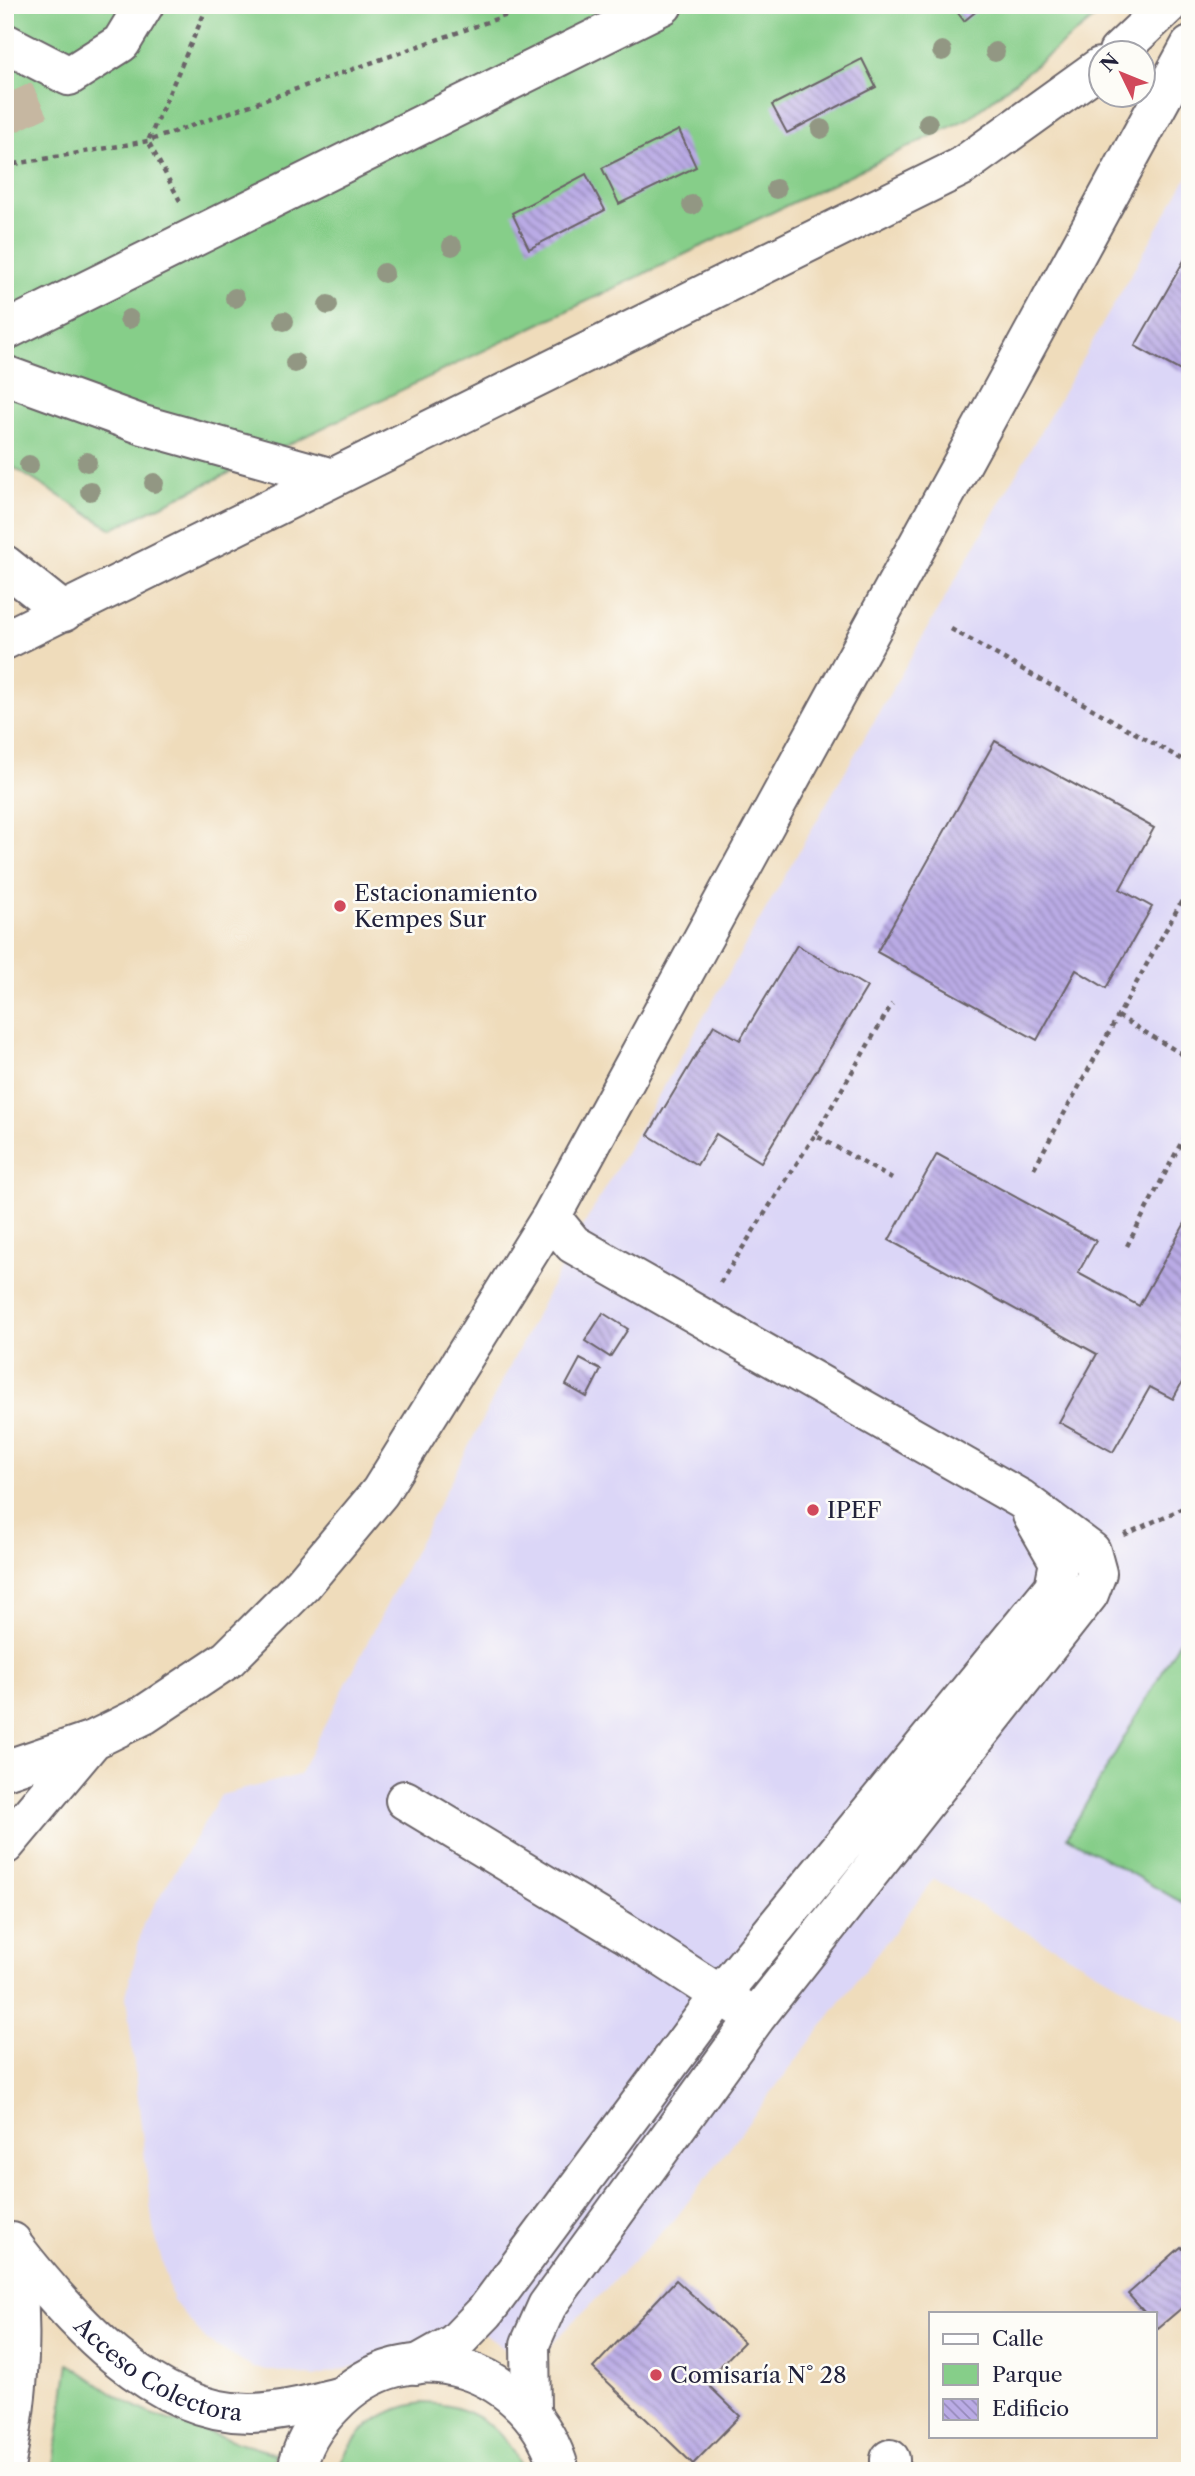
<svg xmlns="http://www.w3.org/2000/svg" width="1195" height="2476" font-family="'Libre Caslon Text',serif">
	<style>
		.built { fill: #dbd6f7 }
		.green { fill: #86ce89; stroke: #547862; stroke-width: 2 }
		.building { fill: url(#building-back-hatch) }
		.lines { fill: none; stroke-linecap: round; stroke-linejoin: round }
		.minor-tunnel { stroke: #c6b7a1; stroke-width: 38; stroke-dasharray: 38 19; stroke-linecap: butt }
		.minor-casing { stroke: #6a6368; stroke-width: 42 }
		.major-casing { stroke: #6a6368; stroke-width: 42 }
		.path { stroke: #6a6368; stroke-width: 4.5; stroke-dasharray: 5 5; stroke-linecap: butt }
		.minor { stroke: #fff; stroke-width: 38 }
		.major { stroke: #fff; stroke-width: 38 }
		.tree { fill: #929783 }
		.poi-dot { fill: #d1495b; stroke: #fdfcf7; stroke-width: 2.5 }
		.labels { text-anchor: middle; stroke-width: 5; stroke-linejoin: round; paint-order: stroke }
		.poi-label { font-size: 23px; fill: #22223b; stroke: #fdfcf7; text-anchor: start }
		.street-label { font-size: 23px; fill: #22223b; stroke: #fdfcf7 }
	</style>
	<defs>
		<pattern id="building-back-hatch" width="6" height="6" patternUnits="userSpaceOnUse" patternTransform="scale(1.75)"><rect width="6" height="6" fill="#baabe5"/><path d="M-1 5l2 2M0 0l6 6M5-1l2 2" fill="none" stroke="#978bbb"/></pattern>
	</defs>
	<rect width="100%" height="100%" fill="#fdfcf7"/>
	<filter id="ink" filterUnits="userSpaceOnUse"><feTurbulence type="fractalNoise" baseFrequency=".0143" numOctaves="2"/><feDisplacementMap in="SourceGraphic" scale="14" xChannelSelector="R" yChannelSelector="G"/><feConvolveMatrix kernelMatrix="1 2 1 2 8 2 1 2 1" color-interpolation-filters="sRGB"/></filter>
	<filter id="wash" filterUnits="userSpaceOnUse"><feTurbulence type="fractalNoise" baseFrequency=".00686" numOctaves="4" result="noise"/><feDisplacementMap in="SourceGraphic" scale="28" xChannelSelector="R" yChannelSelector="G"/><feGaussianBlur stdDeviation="1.57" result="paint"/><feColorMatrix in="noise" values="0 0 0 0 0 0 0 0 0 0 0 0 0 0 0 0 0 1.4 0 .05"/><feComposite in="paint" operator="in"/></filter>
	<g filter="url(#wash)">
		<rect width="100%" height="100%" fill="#efdcbb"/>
		<path class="built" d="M1190 172V2025L934 1879 675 2219 529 2367 483 2333 314 2377 253 2368 207 2341 173 2301 153 2228 126 1996 143 1924 221 1795 299 1775 573 1244Z"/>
		<path class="green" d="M5 5H1111L969 118 112 529 5 462Z
			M1190 1623V1907L1067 1837Z
			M69 2363 123 2400 151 2414 275 2454 272 2471H53Z
			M422 2403C469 2404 505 2426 522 2471H337C353 2431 380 2410 422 2403Z"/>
		<g id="blocks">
			<path class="building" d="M952 5H984L964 21Z
				M862 59 876 87 787 133 772 105Z
				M679 130 696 167 619 204 602 168Z
				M586 174 605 210 529 249 512 213Z
				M1190 250V376L1135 346Z
				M995 741 1154 828 1120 889 1152 907 1106 988 1076 970 1037 1040 877 952Z
				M797 945 867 987 761 1162 716 1134 697 1165 648 1135 714 1025 740 1040Z
				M937 1154 1096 1241 1078 1273 1139 1306 1190 1214V1368L1173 1399 1150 1387 1113 1452 1059 1422 1097 1354 889 1240Z
				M603 1313 628 1329 610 1357 585 1341Z
				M580 1359 601 1370 587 1397 566 1385Z
				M1181 2247 1190 2257V2301L1158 2328 1155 2324V2313H1145L1128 2294Z
				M676 2280 744 2342 705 2382 740 2416 693 2464 593 2368Z"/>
		</g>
	</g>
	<g filter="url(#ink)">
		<use href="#blocks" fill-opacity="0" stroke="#6a6368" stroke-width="2"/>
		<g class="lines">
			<path class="minor-tunnel" d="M5 116 43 98"/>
			<g class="minor-casing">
				<path id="minor" d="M5 43 69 76 121 43 144 5
					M1118 52 1168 5
					M5 331 663 5
					M5 375 143 425 329 477
					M5 565 64 612
					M5 640 961 167 1100 67
					M93 1740 144 1715 228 1659 303 1584 380 1492 551 1217 1190 46
					M5 1770 93 1740 5 1845
					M405 1800 625 1933 742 2009
					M416 2365 455 2343 485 2312 721 1994 1054 1587 1059 1562 1032 1515
					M531 2411 530 2344 547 2306 756 2017 1089 1594 1097 1573 1091 1551 1021 1499 573 1244 551 1217
					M890 2459V2471"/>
			</g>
			<g class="major-casing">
				<g id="major">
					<path id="s1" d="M12 2244C67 2315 153 2415 252 2413 283 2412 312 2404 341 2396"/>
					<path d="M5 2468C20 2390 25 2322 12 2242"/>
					<path d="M297 2471C301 2446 316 2423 333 2406 409 2324 532 2369 560 2471"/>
				</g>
			</g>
			<path class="path" d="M5 163 9 165 148 141 536 5
				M180 201 148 141 208 5
				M951 629 1190 764
				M1118 1016 1190 1059
				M1034 1168 1190 886
				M892 1179 815 1135 892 1004
				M1127 1246 1190 1126
				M720 1283 815 1135
				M1124 1535 1190 1505"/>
			<use href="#minor" class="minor"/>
			<use href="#major" class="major"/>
		</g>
		<g class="tree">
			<circle cx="942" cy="51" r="10"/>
			<circle cx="995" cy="52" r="10"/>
			<circle cx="928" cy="123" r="10"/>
			<circle cx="821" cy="129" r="10"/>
			<circle cx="776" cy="189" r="10"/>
			<circle cx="692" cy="205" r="10"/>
			<circle cx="452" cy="246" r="10"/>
			<circle cx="384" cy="273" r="10"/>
			<circle cx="235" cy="298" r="10"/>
			<circle cx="328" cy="305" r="10"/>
			<circle cx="129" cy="319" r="10"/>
			<circle cx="284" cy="321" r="10"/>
			<circle cx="295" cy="363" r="10"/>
			<circle cx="87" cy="462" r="10"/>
			<circle cx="29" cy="465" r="10"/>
			<circle cx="154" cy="483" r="10"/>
			<circle cx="90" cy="491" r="10"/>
		</g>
	</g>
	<g class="poi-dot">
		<circle cx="340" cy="906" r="7"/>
		<circle cx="813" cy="1510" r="7"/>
		<circle cx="656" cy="2375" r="7"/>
	</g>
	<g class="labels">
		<g class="poi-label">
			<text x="354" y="901">Estacionamiento<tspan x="354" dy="26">Kempes Sur</tspan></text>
			<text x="827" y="1518">IPEF</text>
			<text x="670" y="2383">Comisaría N° 28</text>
		</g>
		<g class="street-label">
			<text dy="8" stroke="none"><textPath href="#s1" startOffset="198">Acceso Colectora</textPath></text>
		</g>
	</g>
	<rect width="1195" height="2476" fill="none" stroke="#fdfcf7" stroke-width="28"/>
	<rect x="929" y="2312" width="228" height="126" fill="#fdfcf7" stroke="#a5a5ac" stroke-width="2"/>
	<rect x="943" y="2334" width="35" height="10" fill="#ffffff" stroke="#a5a5ac" stroke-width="2"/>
	<text x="992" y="2346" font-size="21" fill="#22223b">Calle</text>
	<rect x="943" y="2364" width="35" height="21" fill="#86ce89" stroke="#a5a5ac" stroke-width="2"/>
	<text x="992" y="2382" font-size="21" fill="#22223b">Parque</text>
	<rect x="943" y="2399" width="35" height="21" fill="url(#building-back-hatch)" stroke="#a5a5ac" stroke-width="2"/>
	<text x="992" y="2416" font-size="21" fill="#22223b">Edificio</text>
	<g transform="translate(1122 74) rotate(313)"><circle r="33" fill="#fdfcf7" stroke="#a5a5ac" stroke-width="2"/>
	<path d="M0-5L12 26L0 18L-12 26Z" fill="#d1495b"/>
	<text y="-10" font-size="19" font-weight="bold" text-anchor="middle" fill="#22223b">N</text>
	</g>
</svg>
